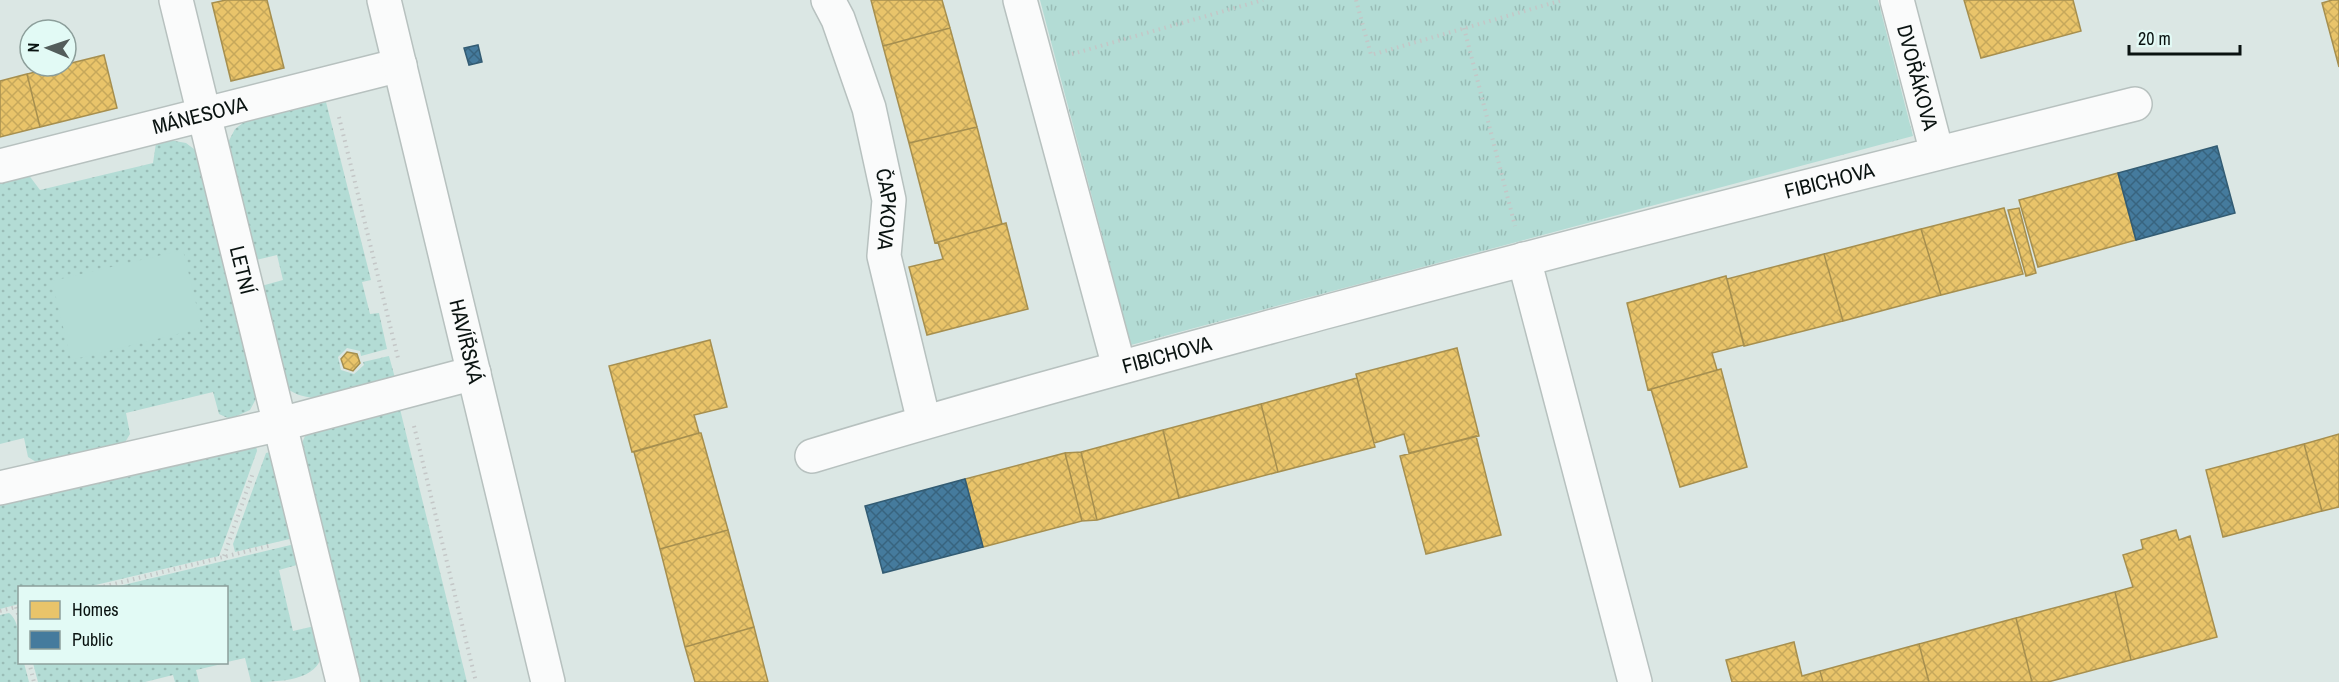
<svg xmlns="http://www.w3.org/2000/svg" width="2339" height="682" font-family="'Archivo Narrow',sans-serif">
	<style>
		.grass { fill: url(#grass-dots) }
		.park { fill: url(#park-tufts) }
		.pitch { fill: #b3dcd5 }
		.homes { fill: url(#homes-cross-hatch); stroke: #a68f4f; stroke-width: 1.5 }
		.public { fill: url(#public-cross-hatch); stroke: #335c73; stroke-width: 1.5 }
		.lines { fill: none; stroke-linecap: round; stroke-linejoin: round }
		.street-casing { stroke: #b7c1bf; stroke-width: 36 }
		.secondary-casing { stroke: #b7c1bf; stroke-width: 36 }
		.path { stroke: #c4c7c7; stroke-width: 4; stroke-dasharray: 1.5 4.5; stroke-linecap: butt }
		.street { stroke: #fafbfb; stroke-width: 33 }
		.secondary { stroke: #fafbfb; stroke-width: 33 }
		.labels { text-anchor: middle; stroke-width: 6; stroke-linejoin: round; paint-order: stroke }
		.street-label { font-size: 21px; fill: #0a1311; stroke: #e2faf5 }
	</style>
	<defs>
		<pattern id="grass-dots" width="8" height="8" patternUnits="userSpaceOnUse" patternTransform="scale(1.5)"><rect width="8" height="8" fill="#b3dcd5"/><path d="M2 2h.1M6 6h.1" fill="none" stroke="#99bcb6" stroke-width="1.8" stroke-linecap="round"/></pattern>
		<pattern id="park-tufts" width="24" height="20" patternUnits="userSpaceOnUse" patternTransform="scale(1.5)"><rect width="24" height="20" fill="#b3dcd5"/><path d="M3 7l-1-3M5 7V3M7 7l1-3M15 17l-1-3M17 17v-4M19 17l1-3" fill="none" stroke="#99bcb6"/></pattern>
		<pattern id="homes-cross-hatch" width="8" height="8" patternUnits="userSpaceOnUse" patternTransform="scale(1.5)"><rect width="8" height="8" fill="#e9c46a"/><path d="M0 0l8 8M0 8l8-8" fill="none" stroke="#c6a85b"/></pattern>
		<pattern id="public-cross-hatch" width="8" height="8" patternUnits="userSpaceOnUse" patternTransform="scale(1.5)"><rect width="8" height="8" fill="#457b9d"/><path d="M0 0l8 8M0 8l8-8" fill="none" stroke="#38647f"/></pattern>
	</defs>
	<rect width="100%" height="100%" fill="#dbe7e4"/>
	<path class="grass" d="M326 102 371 280 362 282 370 314 379 313 387 349 361 356 360 351 347 348 338 357 341 370 354 374 364 365 363 362 389 356 395 378 315 398C302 397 294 394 283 386L254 288 283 280 277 255 248 262 224 150 235 129 244 122Z
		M169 140 186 143 202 155 259 393 250 410 230 419 219 414 213 392 126 413 130 434 124 444 41 465 28 457 24 438 0 444V181L28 174 40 190 153 163 156 143Z
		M399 405 467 682H353L299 450 305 436 317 425Z
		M256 444 257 451 219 556 87 587 20 588 19 604 0 609V500Z
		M270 452 274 457 298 537 235 552 233 544 266 453Z
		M299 543 304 563 279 570 293 631 319 625C320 634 323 644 322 653 319 682 275 682 251 682L245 658 227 662 226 588 115 587Z
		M9 613C21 622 20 648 20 662L24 663 29 682H0V615Z
		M33 663V662L226 663 196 670 199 682H175L173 675 145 682H38Z"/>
	<path class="park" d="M1040 0H1878L1913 136 1131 345Z"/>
	<path class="pitch" d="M183 250 202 328 71 360 52 281Z"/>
	<path class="homes" d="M226 0H267L284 68 231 81 212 3Z
		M871 0H942L950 28 883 46Z
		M1964 0H2073L2081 31 1981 58Z
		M2332 0H2339V67L2322 3Z
		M950 28 977 127 909 143 883 46Z
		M104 55 117 108 40 127 27 74Z
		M27 74 40 127 0 137V81Z
		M977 127 1002 224 935 243 909 143Z
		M2118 173 2136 240 2038 267 2019 200Z
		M2004 208 2023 274 1941 295 1921 229Z
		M2019 208 2036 273 2026 276 2008 210Z
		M1006 223 1028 309 927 335 909 267 943 259 938 242Z
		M1921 229 1941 295 1843 321 1824 254Z
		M1824 254 1843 321 1744 346 1727 279Z
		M1726 276 1744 345 1712 353 1717 370 1648 390 1627 303Z
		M710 340 727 407 694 415 699 433 632 452 609 366Z
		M1457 348 1479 436 1409 453 1404 434 1374 443 1356 374Z
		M347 352 357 354 360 363 353 371 344 368 341 359Z
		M1721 369 1747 467 1680 487 1651 389Z
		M1357 378 1375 447 1278 472 1261 404Z
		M1261 404 1278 472 1179 498 1163 430Z
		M1163 430 1179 498 1097 520 1081 452Z
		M699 433H701L728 530 660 549 634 452Z
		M2339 434V507L2322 511 2304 444Z
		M1476 436 1501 535 1426 554 1400 456Z
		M2304 444 2322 511 2223 537 2206 470Z
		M1081 452 1097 520 1082 521 1065 453Z
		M1065 453 1082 521 983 547 965 479Z
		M728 530 754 627 685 647 660 549Z
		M2176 530 2179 540 2190 536 2217 637 2131 660 2115 592 2133 587 2123 555 2143 549 2141 540Z
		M2115 592 2131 660 2048 682H2032L2016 618Z
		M2016 618 2032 682H1929L1919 644Z
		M754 627 768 682H695L685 647Z
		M1794 642 1802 676 1820 671 1823 682H1732L1726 660Z
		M1919 644 1929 682H1823L1820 671Z"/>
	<path class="public" d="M478 45 482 62 469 65 464 48Z
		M2217 146 2235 213 2136 240 2118 173Z
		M965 479 983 547 883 573 865 506Z"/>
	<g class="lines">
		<g class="street-casing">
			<g id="street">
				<path id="s1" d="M176 0 343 682"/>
				<path id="s2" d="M828 0 838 19 869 108 889 200 884 256 924 422"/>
				<path d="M1020 0 1119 367"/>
				<path id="s3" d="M1897 0 1937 153"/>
				<path id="s4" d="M0 166 400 65"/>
				<path d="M1524 259 1635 682"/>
				<path id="s5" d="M812 456C983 404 1156 358 1329 311 1597 239 1866 171 2135 104"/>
				<path d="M0 488 281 424 474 373"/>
			</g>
		</g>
		<g class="secondary-casing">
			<g id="secondary">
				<path id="s6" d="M384 0 548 682"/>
			</g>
		</g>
		<path class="path" d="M1356 0 1371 55 1563 0
			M1464 28 1515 226
			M1072 54 1263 0
			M339 117 398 358
			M414 426 476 682
			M224 556 253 473
			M98 588 272 545
			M16 607 20 621
			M0 611 20 606
			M29 662 34 682"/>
		<use href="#street" class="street"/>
		<use href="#secondary" class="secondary"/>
	</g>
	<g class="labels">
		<g class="street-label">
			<text dy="7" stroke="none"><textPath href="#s3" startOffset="80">DVOŘÁKOVA</textPath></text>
			<text dy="7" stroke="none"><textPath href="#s4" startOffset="206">MÁNESOVA</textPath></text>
			<text dy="7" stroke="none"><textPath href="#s5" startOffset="1054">FIBICHOVA</textPath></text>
			<text dy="7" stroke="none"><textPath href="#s2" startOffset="219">ČAPKOVA</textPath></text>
			<text dy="7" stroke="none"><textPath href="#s1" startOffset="278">LETNÍ</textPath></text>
			<text dy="7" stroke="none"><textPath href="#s6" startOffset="351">HAVÍŘSKÁ</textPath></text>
			<text dy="7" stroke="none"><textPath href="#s5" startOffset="369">FIBICHOVA</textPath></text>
		</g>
	</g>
	<rect x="18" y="586" width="210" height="78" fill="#e2faf5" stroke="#8c9e9a" stroke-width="1.5"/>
	<rect x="30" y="601" width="30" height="18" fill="#e9c46a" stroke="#8c9e9a" stroke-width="1.5"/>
	<text x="72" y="616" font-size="18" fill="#0a1311">Homes</text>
	<rect x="30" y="631" width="30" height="18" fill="#457b9d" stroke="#8c9e9a" stroke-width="1.5"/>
	<text x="72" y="646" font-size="18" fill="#0a1311">Public</text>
	<g transform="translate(48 48) rotate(272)"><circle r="28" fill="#e2faf5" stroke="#8c9e9a" stroke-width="1.5"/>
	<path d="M0-4.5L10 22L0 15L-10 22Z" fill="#535d5b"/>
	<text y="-9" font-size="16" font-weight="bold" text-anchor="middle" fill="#0a1311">N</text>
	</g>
	<path d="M2129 45v9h111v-9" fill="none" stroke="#0a1311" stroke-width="3"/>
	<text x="2138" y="45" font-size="18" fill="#0a1311" stroke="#e2faf5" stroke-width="4.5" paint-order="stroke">20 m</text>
</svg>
